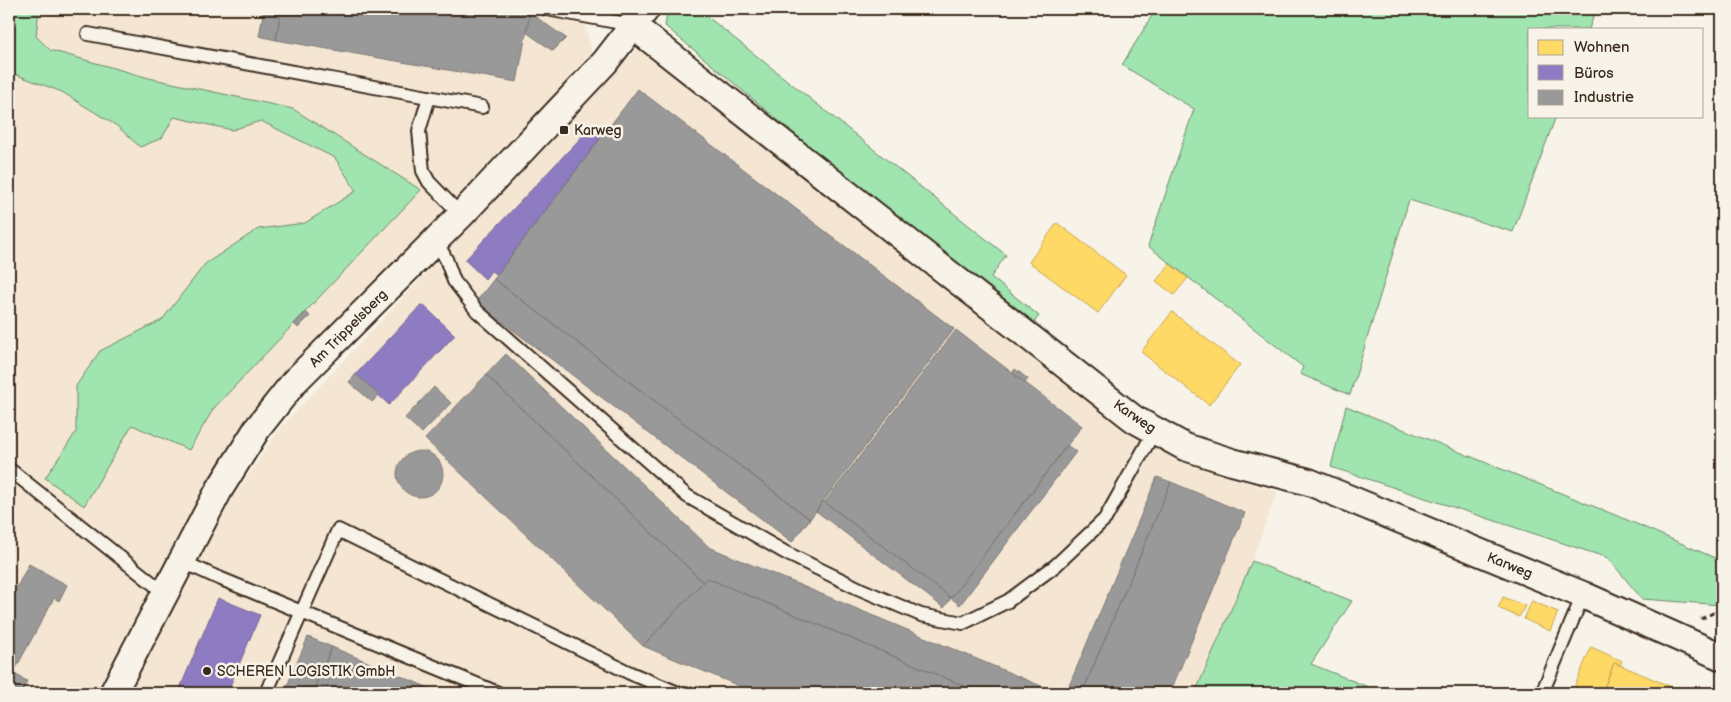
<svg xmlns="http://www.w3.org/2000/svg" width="1731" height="702" font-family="'Balsamiq Sans',sans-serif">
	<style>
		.built { fill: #f4e6d2 }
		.green { fill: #a0e4b0; stroke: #6e8767 }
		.homes { fill: #ffd966; stroke: #c4a450 }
		.offices { fill: #8e7cc3; stroke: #756392 }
		.industry { fill: #999; stroke: #7d7874 }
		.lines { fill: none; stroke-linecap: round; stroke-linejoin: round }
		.service-casing { stroke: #3b2a1e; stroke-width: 16 }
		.minor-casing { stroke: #3b2a1e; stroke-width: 30 }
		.path { stroke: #3b2a1e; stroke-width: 3; stroke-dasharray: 5 4; stroke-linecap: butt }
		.service { stroke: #f7f3e8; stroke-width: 12 }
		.minor { stroke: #f7f3e8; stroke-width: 26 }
		.poi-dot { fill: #3b2a1e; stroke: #f7f3e8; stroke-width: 2 }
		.labels { text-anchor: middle; stroke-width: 5; stroke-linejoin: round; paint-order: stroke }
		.poi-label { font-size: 14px; fill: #3b2a1e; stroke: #f7f3e8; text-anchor: start }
		.street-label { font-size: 14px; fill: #3b2a1e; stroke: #f7f3e8 }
	</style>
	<rect width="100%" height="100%" fill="#f7f3e8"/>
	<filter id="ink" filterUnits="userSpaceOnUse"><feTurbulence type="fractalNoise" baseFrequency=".02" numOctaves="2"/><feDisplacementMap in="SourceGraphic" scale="10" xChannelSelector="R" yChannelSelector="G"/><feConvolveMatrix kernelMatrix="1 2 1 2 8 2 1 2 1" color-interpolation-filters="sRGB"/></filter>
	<g filter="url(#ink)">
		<path class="built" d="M9 9H537L583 19 594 60 223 458 95 693H9Z
			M644 42 1117 422 1179 461 1277 492 1252 561 1195 693H127L228 505 281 427Z"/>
		<path class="green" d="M9 9H39L36 36 50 50 149 78 293 109 421 190 214 408 189 450 132 425 84 506 45 478 76 432V386L100 351 162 320 205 264 258 229 305 223 356 191 335 158 261 121 232 130 174 117 162 138 140 147 117 126 62 92 9 72Z
			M668 9H700L699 10 1006 255 991 277 1039 316 1029 329 665 26Z
			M1156 9H1596L1589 29H1530V116H1556L1513 232 1409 200 1350 395 1300 374 1303 367 1148 246 1194 109 1122 65Z
			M1346 406 1625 519 1722 561V605L1642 599 1608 558 1331 467Z
			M1252 561 1352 601 1311 664 1383 693H1195Z"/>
		<path class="homes" d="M1057 223 1126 275 1098 313 1029 262Z
			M1170 264 1188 278 1174 295 1156 281Z
			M1172 312 1240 365 1209 405 1141 352Z
			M1503 597 1525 606 1519 617 1498 608Z
			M1532 601 1558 612 1550 631 1524 619Z
			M1591 647 1622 661 1620 665 1614 663 1602 693H1572Z
			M1614 663 1620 665 1686 693H1602Z"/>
		<path class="offices" d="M590 128 601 137 497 274 491 271 485 279 465 260Z
			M422 304 455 335 389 405 356 374Z
			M218 598 260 615 227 693H178Z"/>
		<path class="industry" d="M264 9H281L276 40 259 36Z
			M281 9H505L530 13 517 82 276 40Z
			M530 13 566 38 553 51 526 32Z
			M638 89 954 329 810 519 494 279Z
			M494 279 810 519 792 542 476 302Z
			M306 312 310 316 298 328 294 324Z
			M956 330 1082 426 951 598 825 502Z
			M506 354 709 547 1058 693H981L707 578 703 582 486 375Z
			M1015 369 1028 379 1025 383 1012 373Z
			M356 374 379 395 372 402 349 382Z
			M486 375 703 582 643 646 425 439Z
			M434 387 451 403 422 433 405 418Z
			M1067 445 1076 452 960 605 951 598Z
			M397 474a23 23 0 1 1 46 0a23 23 0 1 1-46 0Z
			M1157 477 1171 482 1082 693H1066Z
			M1171 482 1245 513 1170 693H1082Z
			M823 501 951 598 944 608 816 511Z
			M29 564 67 585 59 601 54 598 16 668 9 665V602Z
			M707 578 981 693H756L643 646Z
			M308 637 332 647 312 693H284Z
			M332 647 441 693H312Z
			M9 671 27 681 21 693H9Z"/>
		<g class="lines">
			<g class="service-casing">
				<path id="service" d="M547 9 632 25
					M88 34 482 107
					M429 97 419 131 423 171 429 182 461 215
					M436 241 446 259 454 281 477 311 687 496 786 553 860 589 921 615 963 623 1008 601 1055 566 1105 519 1155 430
					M9 469 166 594
					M181 561 214 576 498 693
					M266 693 338 530 630 673 678 693
					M1542 693 1583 595"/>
			</g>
			<g class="minor-casing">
				<path id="minor" d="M632 25 1134 419 1185 447 1232 462 1309 482 1583 595 1722 657
					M113 693 219 490 257 429 295 381 461 215 605 62 646 9"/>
			</g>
			<path class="path" d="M1701 619 1713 613 1722 614"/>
			<use href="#service" class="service"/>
			<use href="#minor" class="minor"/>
		</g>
	</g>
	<g class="poi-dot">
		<rect x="559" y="125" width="10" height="10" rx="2.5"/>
		<circle cx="207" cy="671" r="5"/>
	</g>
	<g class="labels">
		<g class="poi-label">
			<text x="574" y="135">Karweg</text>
			<text x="217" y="676">SCHEREN LOGISTIK GmbH</text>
		</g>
		<g class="street-label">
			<text transform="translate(348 328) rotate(-45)" y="5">Am Trippelsberg</text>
			<text transform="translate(1135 416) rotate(34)" y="5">Karweg</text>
			<text transform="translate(1510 565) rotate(22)" y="5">Karweg</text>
		</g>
	</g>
	<rect width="1731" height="702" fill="none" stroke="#f7f3e8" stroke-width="30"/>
	<rect x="15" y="15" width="1701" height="672" fill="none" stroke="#3b2a1e" stroke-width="2" filter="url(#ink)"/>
	<rect x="1528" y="28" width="175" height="90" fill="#f7f3e8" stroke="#aca397"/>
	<rect x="1538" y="40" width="25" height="15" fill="#ffd966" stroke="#aca397"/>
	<text x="1574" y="52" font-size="15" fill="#3b2a1e">Wohnen</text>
	<rect x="1538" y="65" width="25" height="15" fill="#8e7cc3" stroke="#aca397"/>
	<text x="1574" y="78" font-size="15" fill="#3b2a1e">Büros</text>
	<rect x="1538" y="90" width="25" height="15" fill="#999999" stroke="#aca397"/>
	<text x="1574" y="102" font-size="15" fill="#3b2a1e">Industrie</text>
</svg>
